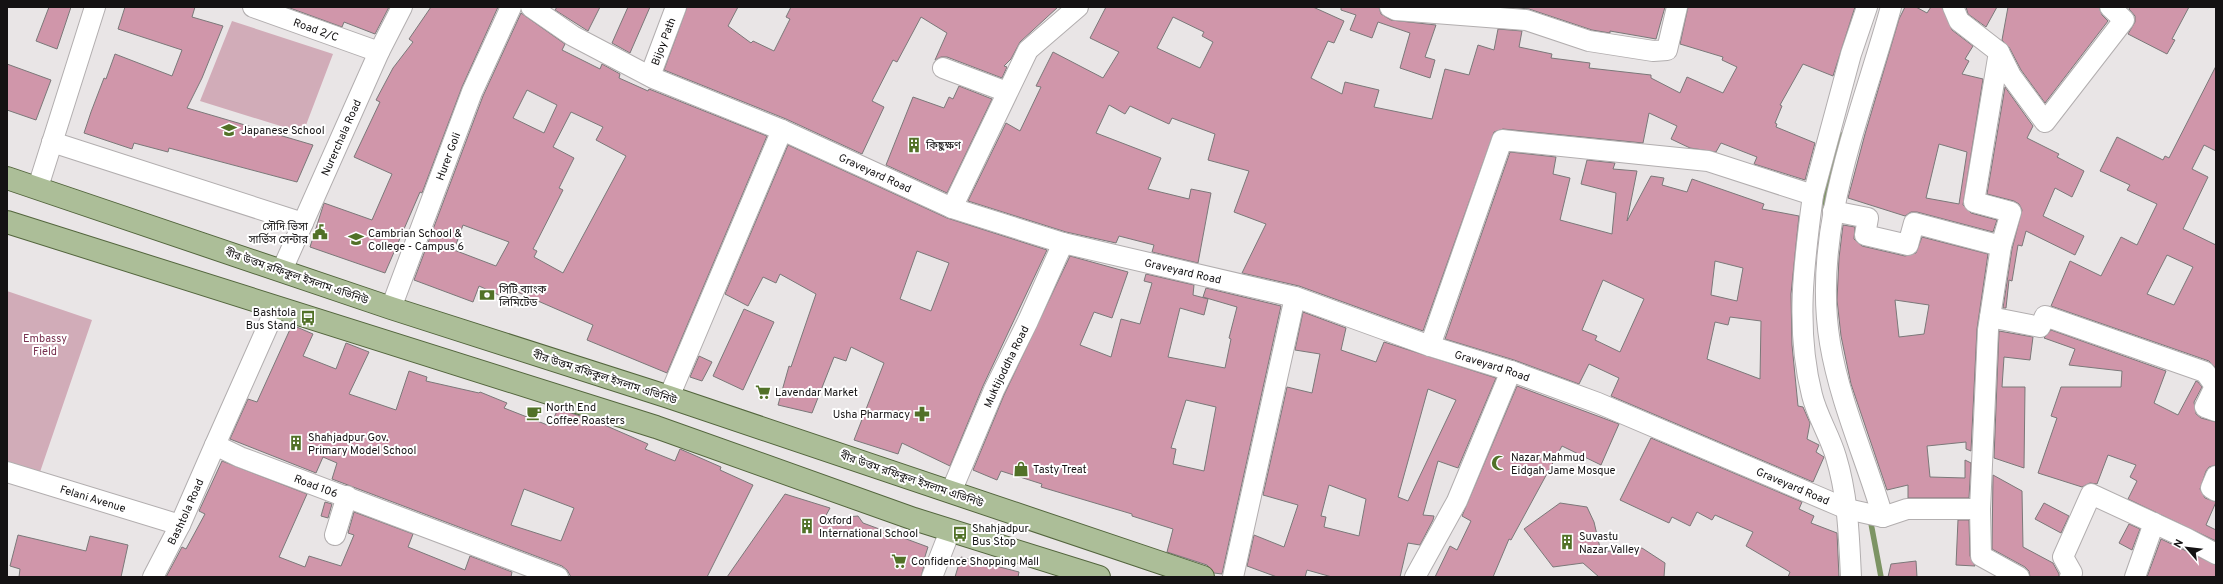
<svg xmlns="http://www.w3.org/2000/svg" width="2223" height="584" font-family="Overpass,'Noto Sans Bengali',sans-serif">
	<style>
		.green { fill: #d1acb8 }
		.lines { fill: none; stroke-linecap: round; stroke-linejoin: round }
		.stream { stroke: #7d9464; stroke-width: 5.5 }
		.building { fill: #d096aa; stroke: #7b7879; fill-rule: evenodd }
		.minor-casing { stroke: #b2aeaf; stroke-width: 22 }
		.major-casing { stroke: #53653d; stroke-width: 24 }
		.minor { stroke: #fff; stroke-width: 20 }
		.major { stroke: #acbe98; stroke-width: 22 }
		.labels { text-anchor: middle; stroke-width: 4; stroke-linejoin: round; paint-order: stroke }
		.street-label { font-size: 11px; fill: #141213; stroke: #fff }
		.poi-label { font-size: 11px; fill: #141213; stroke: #fff; text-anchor: start }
		.park-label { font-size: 11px; fill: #78314f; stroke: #fff }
	</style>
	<rect width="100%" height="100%" fill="#e9e5e6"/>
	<path class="green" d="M232 21 333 54 303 133 200 101Z
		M7 291 92 320 40 472 7 461Z"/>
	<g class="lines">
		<path class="stream" d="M1825 211 1826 186 1842 135
			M1870 518 1881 577"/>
	</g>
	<path class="building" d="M49 7H71L57 49 36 41Z
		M125 7H195L192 17 223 26 202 78 187 108 313 145 297 182 169 148 168 152 134 143 132 149 84 133 91 112 104 78 106 79 115 54 172 76 182 50 118 29Z
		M287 7H389L375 34 344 22 342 27Z
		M431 7H498L462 87 422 193 420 192 385 273 310 247 324 203 372 220 392 174 354 157 380 102 376 100 393 68 413 42 409 39Z
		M557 7H600L588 31 555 10Z
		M628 7H650L630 53 612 43Z
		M687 7H738L728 26 751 43 753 41 774 51 790 19 786 17 791 7H1058L1020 42 1011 59 1004 66 1007 67 1002 78 947 57H941L935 60 947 33 921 17 897 62 893 60 872 101 884 107 862 154 786 119 664 70Z
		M1106 7H1313L1344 21 1334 43 1328 41 1311 78 1342 94 1345 82 1379 90 1374 107 1432 119 1445 69 1469 75 1478 45 1494 50 1498 29 1522 31 1519 47 1552 54 1551 58 1590 63 1589 68 1651 75V78L1680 93 1687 77 1723 93 1737 67 1722 60 1723 57 1680 44 1688 7H1855L1833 76 1803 64 1780 105 1782 106 1775 123 1777 124 1776 127 1815 143 1805 180 1754 164 1757 157 1721 143 1716 152 1690 148 1671 139 1677 126 1649 113 1643 143 1503 129 1494 132 1423 331 1299 286 1242 273 1266 224 1234 212 1249 171 1208 160 1215 134 1172 118 1169 124 1130 106 1125 114 1109 105 1096 133 1161 158 1148 189 1189 199 1191 189 1211 193 1198 263 1152 252 1154 245 1119 236 1116 243 1066 232 968 201 1006 123 1020 131 1041 87 1036 86 1053 52 1103 78 1119 52 1090 38ZM1173 17 1204 32 1202 36 1213 42 1200 68 1157 48Z
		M1341 7H1379L1381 14 1391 20 1436 25 1425 57 1435 60 1430 78 1400 68 1410 33 1378 22 1372 38 1350 30 1356 15 1341 10Z
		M1507 7H1665L1656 39 1610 31V33L1592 30 1529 9Z
		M1905 7H1916L1927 13 1931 7H1942L1952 30 1973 46 1965 59 1969 61 1962 74 1983 79 1963 205 1971 213 1997 220 1993 232 1917 212H1911L1905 216 1848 198 1865 134 1899 19ZM1939 144 1967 152 1959 204 1926 198Z
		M1966 7H1997L1986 27 1968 14Z
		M2008 7H2099L2102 15 2108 21 2045 103 2021 70 2009 47 2002 40Z
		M2130 7H2189L2172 39 2175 40 2167 54 2128 34 2135 22V16L2129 9Z
		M521 13 565 44 562 50 600 69 602 64 620 74 619 78 648 91 649 89 767 136 667 373 587 340 593 325 515 291 510 300 479 286 473 302 414 280 483 96ZM527 90 557 105 544 133 513 118ZM571 112 603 127 596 140 626 156 563 273 534 257 537 251 533 249 563 190 559 188 574 158 553 147ZM463 225 509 242 496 266 454 250Z
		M7 64 51 80 36 120 7 110Z
		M2216 66V151L2204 145 2192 169 2208 177 2183 229 2216 245V368L2209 361 2051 306 2070 261 2101 276 2121 237 2137 245 2157 204 2127 190 2130 185 2100 171 2117 137 2163 160 2165 156 2169 158ZM2167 255 2193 267 2174 305 2147 294Z
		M959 86 992 99 947 193 886 165 913 97 944 108 949 97 953 99Z
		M2005 87 2033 126 2027 138 2059 154 2057 157 2084 171 2072 197 2055 188 2043 216 2084 236 2075 255 2026 231 2022 246 2018 245 2012 281 2009 280 2006 308H2003L2012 249 2022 210 2019 204 2014 201 1987 194Z
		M788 145 947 218 1047 250 983 386 950 466 902 443 898 454 854 440 884 363 851 347 846 361 834 357 812 413 778 405 789 366 791 367 816 294 780 274 776 283 763 277 748 306 725 294ZM917 251 949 263 931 311 900 299Z
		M1510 152 1556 157 1553 174 1570 178 1560 220 1612 234 1616 193 1581 184 1587 160 1615 163 1613 169 1637 171 1627 221 1651 176 1664 178 1662 185 1687 192 1692 179 1764 204 1762 209 1799 216 1791 294 1792 345 1798 406 1803 407 1810 423 1807 439 1819 445 1816 452 1824 457 1813 482 1611 396 1619 378 1589 364 1579 384 1514 360 1445 339ZM1715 261 1743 268 1737 301 1711 295ZM1603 280 1644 299 1620 352 1595 340 1597 336 1582 330ZM1730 317 1761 321 1760 379 1707 359 1715 322 1728 325Z
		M1843 225 1855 227 1854 239 1862 246 1905 256 1916 253 1922 237 1988 254 1977 329 1971 451 1966 449V442L1927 446 1930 477 1965 478V460L1971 463 1969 498H1908V485L1887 490 1851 384 1841 336 1837 300 1839 258ZM1895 300 1929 305 1924 334 1899 337Z
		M1070 256 1128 272 1112 318 1094 312 1080 345 1111 357 1121 319 1140 324 1152 283 1144 281 1146 274 1194 285 1193 295 1208 299 1204 315 1180 308 1168 357 1225 368 1231 339 1229 338 1237 307 1203 297 1206 288 1281 306 1222 574 1214 573 1207 565 1167 552 1173 529 1132 516V514L1041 487 1042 484 1001 471 997 480 973 470 1004 395ZM1186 400 1216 407 1204 471 1173 464 1176 449 1171 448Z
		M744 309 774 322 743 390 713 376Z
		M1303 312 1346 328 1341 350 1376 362 1384 342 1496 378 1458 468 1438 461 1423 515 1434 516 1433 520 1420 545 1408 543 1400 577H1332L1307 570 1305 577H1277L1247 566 1254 535 1284 547 1298 505 1263 495 1287 387 1312 393 1320 354 1295 350ZM1428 389 1456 400 1408 501 1398 497ZM1329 485 1366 499 1359 536 1324 527 1326 517 1321 516Z
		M292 325 313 334 303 356 336 369 346 343 369 352 349 394 396 410 409 371 427 377 426 381 479 393 480 392 507 403 504 408 550 426 558 409 593 420 648 444 645 449 675 461 680 449 721 467 720 470 753 485 707 577H571L567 570 562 566 332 479 337 463 323 457 316 473 230 439 248 399 257 402ZM524 489 574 508 561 541 511 525Z
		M2051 330 2166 371 2154 403 2178 415 2196 381 2198 382 2202 387 2194 402 2196 414 2201 418 2216 422V465L2209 467 2206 471 2200 489 2205 498 2216 502 2206 525 2216 530V541L2128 499 2137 481 2130 477 2136 465 2108 455 2097 484 2090 483 2082 487 2038 473 2057 418 2051 416 2061 387H2121L2122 371 2069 365 2075 349 2044 338Z
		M1999 331 2033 337 2030 360 2004 357 2002 387H2025L2024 468 1994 458Z
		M699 356 712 362 702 381 690 377Z
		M1517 386 1619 424 1601 465 1562 446 1511 540 1509 539 1493 577H1435L1450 546 1457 550 1471 521 1462 516Z
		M1651 438 1802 502 1799 509 1814 516 1811 523 1837 533 1839 577H1788L1790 572 1746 546 1753 532 1715 515 1712 520 1697 512 1690 526 1672 517 1669 523 1620 500Z
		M222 461 307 494 279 557 305 567 309 556 341 566 354 535 348 533 354 512 413 534 408 547 465 570 470 556 512 572 511 577H166L182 547 186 549 205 514 199 511Z
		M1993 475 2022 491 2023 547 2053 563 2059 574V577H2030L2029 571 2025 567 1992 549Z
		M785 494 830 508 824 519 858 516 863 523 928 547 922 566H924L921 577H727Z
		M325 502 332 504 328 518 321 516Z
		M1560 503 1587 507 1594 522 1601 552 1642 548 1665 563 1664 577H1599L1583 563 1553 567 1524 529Z
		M2044 503 2069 516 2061 533 2035 519Z
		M1958 520H1969L1970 556 1975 566 1956 565Z
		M2129 524 2140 529 2132 550 2119 543Z
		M18 535 86 551 90 536 128 545 121 577H19L20 569 10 566Z
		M2161 539 2216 565V577H2147Z
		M961 557 1019 572 1018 577H955Z
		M1916 561 1917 577H1888L1891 564Z"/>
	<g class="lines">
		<g class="minor-casing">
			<g id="minor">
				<path id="s1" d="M253 7 379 52"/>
				<path id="s2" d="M531 7 573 36 653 78 782 130 952 208 1063 243 1295 297 1430 346 1511 371 1598 403 1847 509 1883 517 1907 509H1980L1981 556 2019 577"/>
				<path d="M1390 7 1396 10 1526 20 1589 41 1653 51 1667 50 1677 7"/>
				<path d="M1953 7 1959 21 1999 52 1974 202 2011 212 2001 246"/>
				<path d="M1999 52 2011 76 2045 122 2124 20 2110 7"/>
				<path d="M943 68 1007 92"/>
				<path id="s3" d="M650 76 676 7"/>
				<path d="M52 142 303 223"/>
				<path d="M38 187 95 7"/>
				<path d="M1813 195 1851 54 1867 7"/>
				<path d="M952 208 1028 50 1078 7"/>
				<path d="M1833 211 1868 218 1865 235 1908 245 1914 223 2001 246 1988 330 1980 509"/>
				<path id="s4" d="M282 270 379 52 402 7"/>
				<path id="s5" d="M276 308 215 445 240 457 558 577"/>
				<path id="s6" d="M391 308 472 92 511 7"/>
				<path d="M1990 317 2040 327 2045 316 2205 372 2215 386 2205 407 2216 411"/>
				<path d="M1430 346 1502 140 1708 161 1813 195C1804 262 1795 328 1812 395 1817 416 1830 436 1836 457 1848 496 1849 537 1851 577"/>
				<path d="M669 397 782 130"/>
				<path id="s7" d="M7 472 180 525"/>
				<path d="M2216 476 2211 488 2216 491"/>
				<path id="s8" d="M951 492 994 390 1028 321 1063 243"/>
				<path d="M1883 517C1866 459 1840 403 1830 343 1811 228 1861 116 1891 7"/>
				<path d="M335 535 347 496"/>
				<path id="s9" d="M153 577 180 525 215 445"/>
				<path d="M932 577 950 531"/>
				<path d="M1233 577 1295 297"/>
				<path d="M1415 577 1457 501 1511 371"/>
				<path d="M2070 577 2072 573 2063 557 2091 494 2186 538 2216 554"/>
				<path d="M2135 577 2154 523"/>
			</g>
		</g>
		<g class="major-casing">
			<path id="major" d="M7 178 391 308 669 397 1203 577
				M7 222 656 427 914 519 1099 577"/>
		</g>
		<use href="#minor" class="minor"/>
		<use href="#major" class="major"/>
	</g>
	<defs>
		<g id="school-bare" transform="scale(1.2)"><path d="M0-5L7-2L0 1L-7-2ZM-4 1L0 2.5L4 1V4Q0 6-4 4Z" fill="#517127" stroke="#fff" stroke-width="2.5" paint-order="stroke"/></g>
		<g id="building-bare" transform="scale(1.2)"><path d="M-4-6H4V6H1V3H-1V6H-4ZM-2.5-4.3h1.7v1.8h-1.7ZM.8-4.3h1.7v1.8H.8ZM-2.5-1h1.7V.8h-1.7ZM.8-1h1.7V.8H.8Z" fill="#517127" stroke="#fff" stroke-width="2.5" paint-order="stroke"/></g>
		<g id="civic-bare" transform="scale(1.2)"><path d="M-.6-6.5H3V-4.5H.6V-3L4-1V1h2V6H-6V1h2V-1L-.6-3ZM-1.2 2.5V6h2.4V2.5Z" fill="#517127" stroke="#fff" stroke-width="2.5" paint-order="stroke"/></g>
		<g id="university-bare" transform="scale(1.2)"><path d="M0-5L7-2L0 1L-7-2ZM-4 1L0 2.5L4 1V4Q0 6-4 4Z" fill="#517127" stroke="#fff" stroke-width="2.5" paint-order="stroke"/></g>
		<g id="bank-bare" transform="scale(1.2)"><path d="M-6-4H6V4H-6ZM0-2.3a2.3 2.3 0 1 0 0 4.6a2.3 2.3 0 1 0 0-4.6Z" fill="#517127" stroke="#fff" stroke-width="2.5" paint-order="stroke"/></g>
		<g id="bus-bare" transform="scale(1.2)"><path d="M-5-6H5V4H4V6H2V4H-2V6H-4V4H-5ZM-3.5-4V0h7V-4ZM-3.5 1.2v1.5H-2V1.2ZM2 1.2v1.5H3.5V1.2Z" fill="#517127" stroke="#fff" stroke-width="2.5" paint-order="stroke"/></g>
		<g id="supermarket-bare" transform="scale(1.2)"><path d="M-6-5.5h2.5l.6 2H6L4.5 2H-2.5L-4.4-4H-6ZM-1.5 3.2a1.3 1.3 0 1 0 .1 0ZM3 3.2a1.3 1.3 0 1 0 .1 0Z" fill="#517127" stroke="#fff" stroke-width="2.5" paint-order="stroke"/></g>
		<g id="cafe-bare" transform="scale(1.2)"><path d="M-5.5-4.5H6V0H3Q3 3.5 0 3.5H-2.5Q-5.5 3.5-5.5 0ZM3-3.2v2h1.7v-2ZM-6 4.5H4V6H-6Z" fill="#517127" stroke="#fff" stroke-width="2.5" paint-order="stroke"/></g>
		<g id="pharmacy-bare" transform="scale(1.2)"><path d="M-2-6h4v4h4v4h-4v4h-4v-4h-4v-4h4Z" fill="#517127" stroke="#fff" stroke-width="2.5" paint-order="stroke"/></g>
		<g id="mosque-bare" transform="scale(1.2)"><path d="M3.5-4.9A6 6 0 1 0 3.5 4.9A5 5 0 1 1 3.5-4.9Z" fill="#517127" stroke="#fff" stroke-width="2.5" paint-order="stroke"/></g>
		<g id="shop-bare" transform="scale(1.2)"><path d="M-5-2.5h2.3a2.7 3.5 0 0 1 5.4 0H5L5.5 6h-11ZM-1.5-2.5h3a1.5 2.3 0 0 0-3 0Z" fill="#517127" stroke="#fff" stroke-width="2.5" paint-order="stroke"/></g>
	</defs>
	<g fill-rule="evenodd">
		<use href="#school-bare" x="229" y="130"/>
		<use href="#building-bare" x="914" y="145"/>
		<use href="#civic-bare" x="320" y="232"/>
		<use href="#university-bare" x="356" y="239"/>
		<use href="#bank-bare" x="487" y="295"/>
		<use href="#bus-bare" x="308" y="318"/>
		<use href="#supermarket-bare" x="763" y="392"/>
		<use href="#cafe-bare" x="534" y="413"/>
		<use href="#pharmacy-bare" x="922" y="414"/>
		<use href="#building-bare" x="296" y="443"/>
		<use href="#mosque-bare" x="1499" y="463"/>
		<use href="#shop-bare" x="1021" y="469"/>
		<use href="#building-bare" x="807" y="526"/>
		<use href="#bus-bare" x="960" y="534"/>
		<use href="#building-bare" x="1567" y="542"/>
		<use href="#supermarket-bare" x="899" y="561"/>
	</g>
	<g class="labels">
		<g class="street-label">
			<text dy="4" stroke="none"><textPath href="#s1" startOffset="67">Road 2/C</textPath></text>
			<text dy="4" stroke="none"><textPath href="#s3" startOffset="37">Bijoy Path</textPath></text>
			<text dy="4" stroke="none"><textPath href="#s4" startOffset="145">Nurerchala Road</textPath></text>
			<text dy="4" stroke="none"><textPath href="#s6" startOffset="162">Hurer Goli</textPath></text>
			<text dy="4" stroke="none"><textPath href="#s2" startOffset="383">Graveyard Road</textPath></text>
			<text dy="4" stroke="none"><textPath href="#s2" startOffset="707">Graveyard Road</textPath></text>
			<text transform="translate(297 276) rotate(19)" y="4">বীর উত্তম রফিকুল ইসলাম এভিনিউ</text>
			<text dy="4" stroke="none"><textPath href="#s2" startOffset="1031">Graveyard Road</textPath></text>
			<text dy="4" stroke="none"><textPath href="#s8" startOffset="137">Muktijoddha Road</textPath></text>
			<text transform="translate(605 377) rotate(18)" y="4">বীর উত্তম রফিকুল ইসলাম এভিনিউ</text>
			<text transform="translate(912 479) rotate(19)" y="4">বীর উত্তম রফিকুল ইসলাম এভিনিউ</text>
			<text dy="4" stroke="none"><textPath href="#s5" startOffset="259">Road 106</textPath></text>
			<text dy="4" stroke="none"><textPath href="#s2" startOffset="1355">Graveyard Road</textPath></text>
			<text dy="4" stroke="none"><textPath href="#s7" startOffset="90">Felani Avenue</textPath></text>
			<text dy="4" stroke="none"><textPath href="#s9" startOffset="73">Bashtola Road</textPath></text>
		</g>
		<g class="poi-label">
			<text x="241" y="134">Japanese School</text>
			<text x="926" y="149">কিছুক্ষণ</text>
			<text x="308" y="230" text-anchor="end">সৌদি ভিসা<tspan x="308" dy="13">সার্ভিস সেন্টার</tspan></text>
			<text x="368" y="237">Cambrian School &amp;<tspan x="368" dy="13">College - Campus 6</tspan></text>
			<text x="499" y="293">সিটি ব্যাংক<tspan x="499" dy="13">লিমিটেড</tspan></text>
			<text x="296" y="316" text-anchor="end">Bashtola<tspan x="296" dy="13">Bus Stand</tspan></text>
			<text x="775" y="396">Lavendar Market</text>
			<text x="546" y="411">North End<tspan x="546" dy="13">Coffee Roasters</tspan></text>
			<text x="910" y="418" text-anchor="end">Usha Pharmacy</text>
			<text x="308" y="441">Shahjadpur Gov.<tspan x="308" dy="13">Primary Model School</tspan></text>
			<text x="1511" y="461">Nazar Mahmud<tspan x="1511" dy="13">Eidgah Jame Mosque</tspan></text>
			<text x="1033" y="473">Tasty Treat</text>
			<text x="819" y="524">Oxford<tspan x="819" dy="13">International School</tspan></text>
			<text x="972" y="532">Shahjadpur<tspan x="972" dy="13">Bus Stop</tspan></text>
			<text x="1579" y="540">Suvastu<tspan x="1579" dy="13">Nazar Valley</tspan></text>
			<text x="911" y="565">Confidence Shopping Mall</text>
		</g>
		<g class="park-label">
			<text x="45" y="342">Embassy<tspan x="45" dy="13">Field</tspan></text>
		</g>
	</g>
	<rect width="2223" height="584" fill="none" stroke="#141213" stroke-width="16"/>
	<g transform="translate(2187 548) rotate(298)" stroke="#ffffff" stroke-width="3" paint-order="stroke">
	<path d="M0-3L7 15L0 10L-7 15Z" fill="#141213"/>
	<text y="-6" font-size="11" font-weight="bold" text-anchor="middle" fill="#141213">N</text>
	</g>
</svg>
